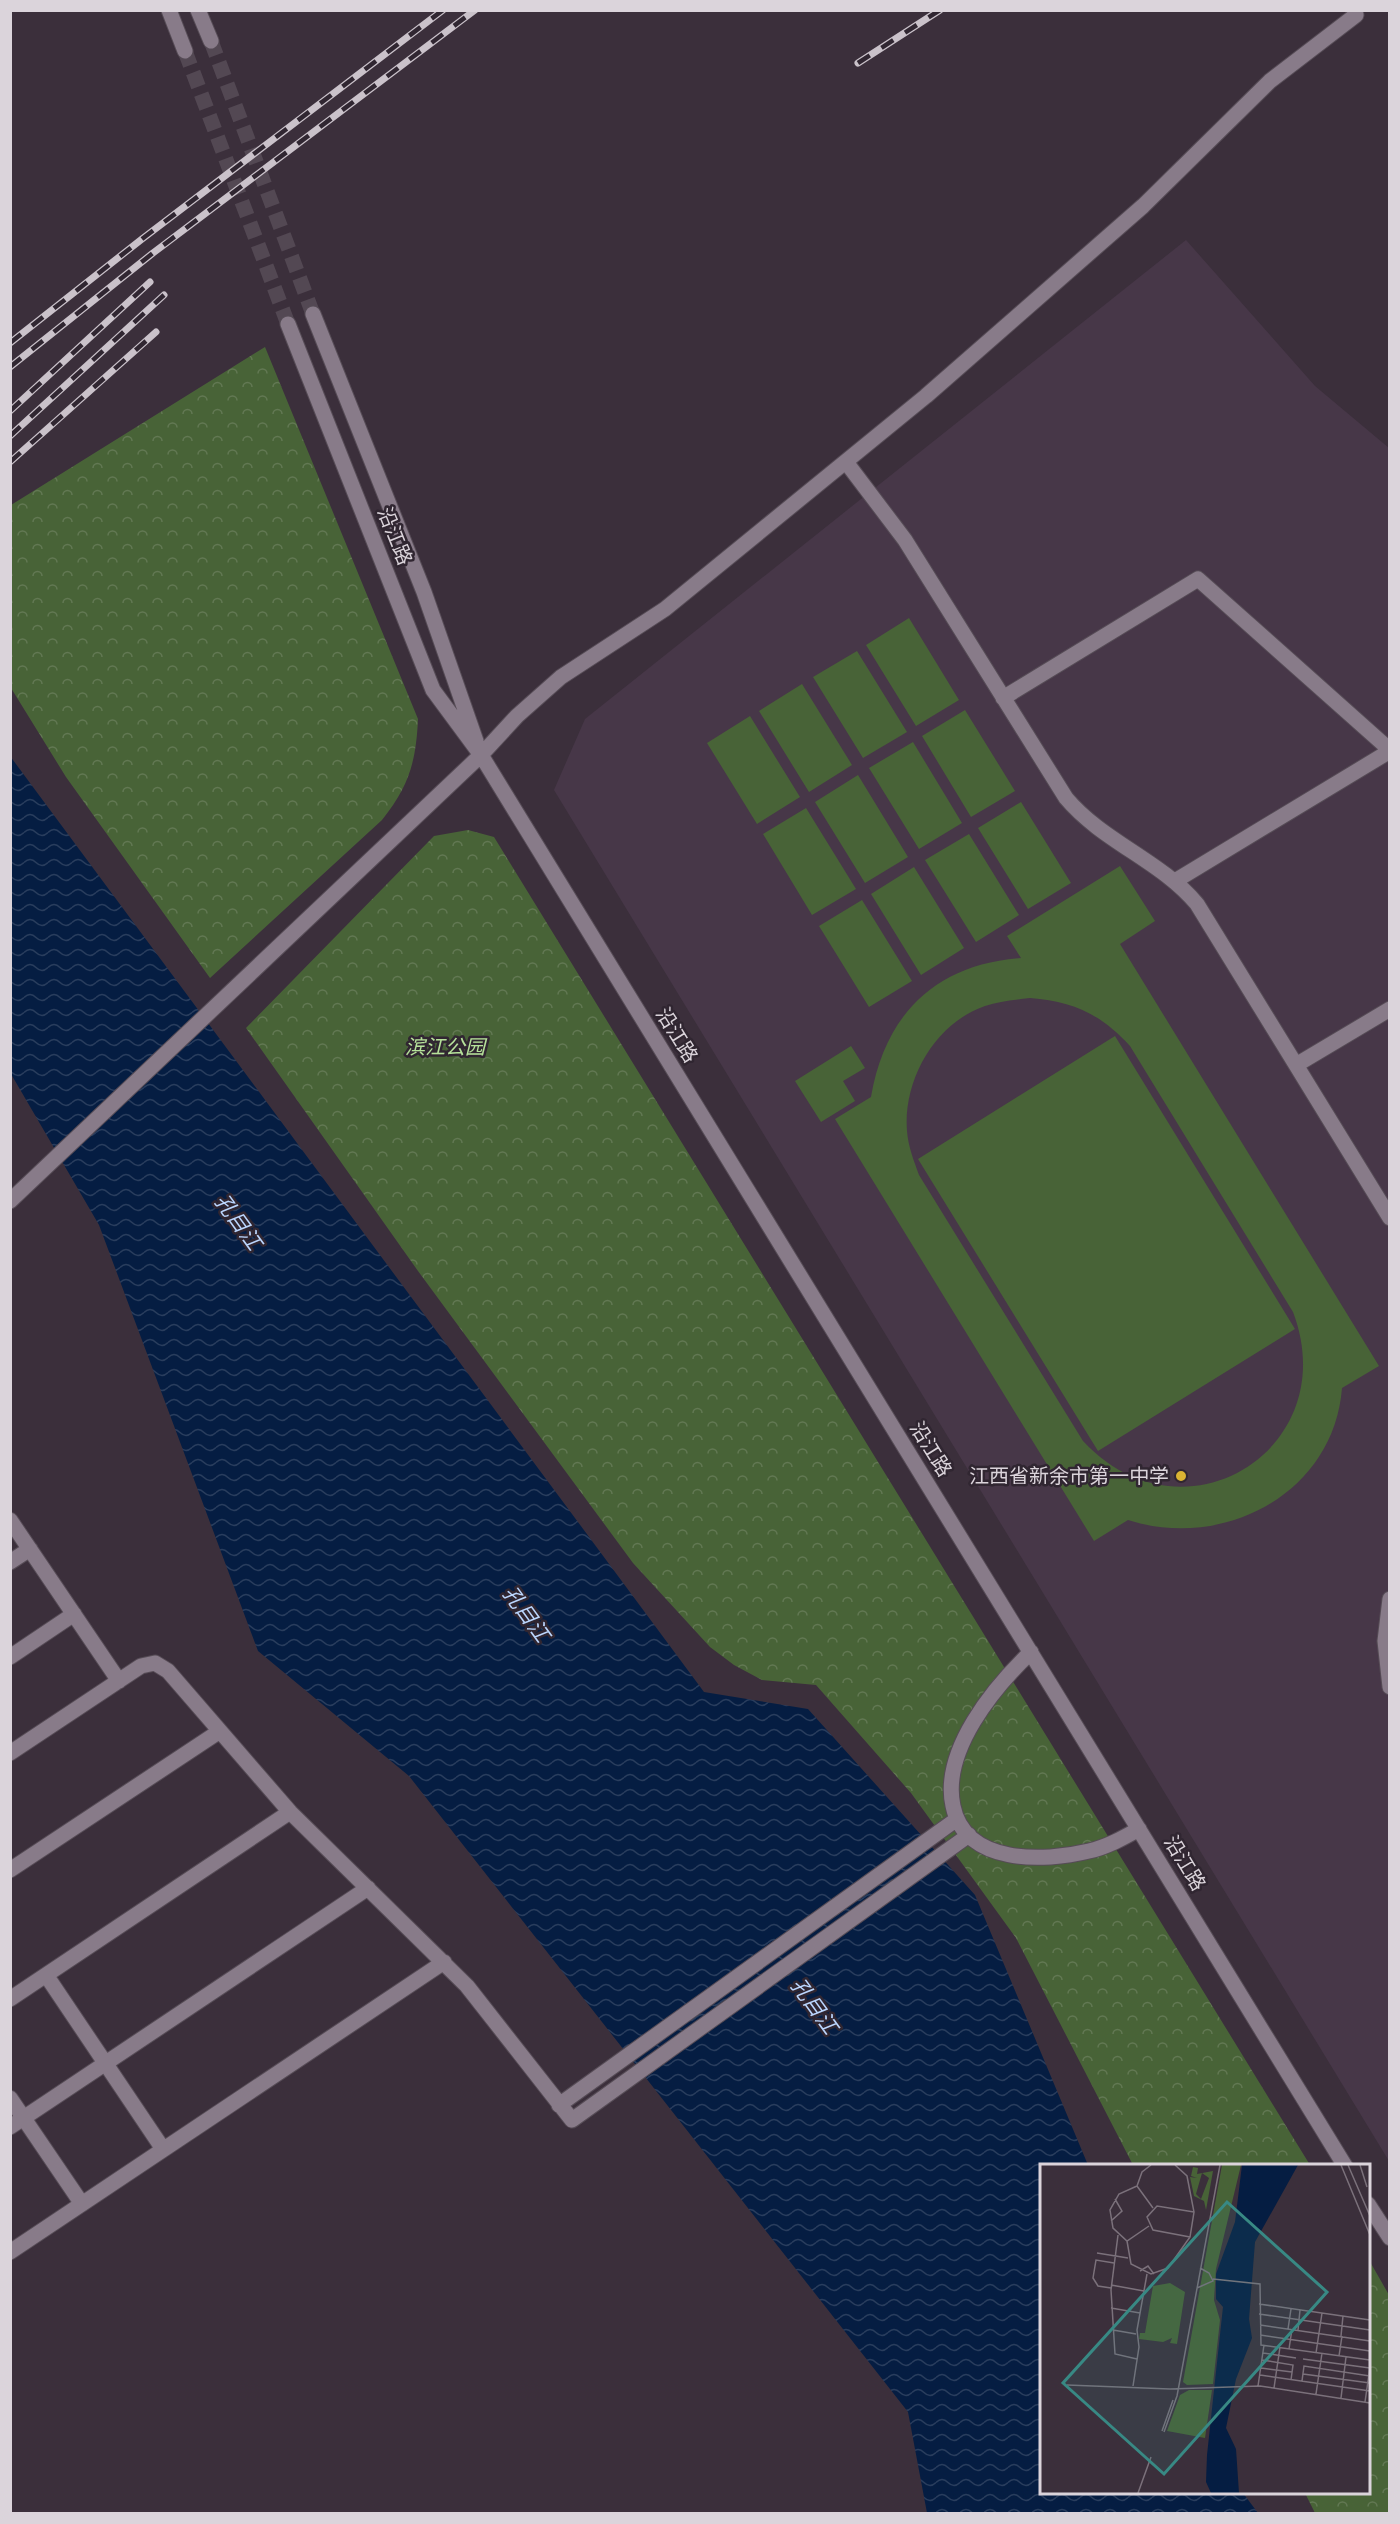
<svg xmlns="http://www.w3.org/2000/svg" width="1400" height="2524" font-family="'Libre Baskerville','Noto Sans SC',serif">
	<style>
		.built { fill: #473748 }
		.green { fill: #486337; fill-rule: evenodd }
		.park { fill: url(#park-crowns) }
		.water { fill: url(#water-waves) }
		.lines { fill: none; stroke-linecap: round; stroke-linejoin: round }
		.minor-tunnel { stroke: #534853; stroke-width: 15; stroke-dasharray: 15 8; stroke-linecap: butt }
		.minor-casing { stroke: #564c56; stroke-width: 17 }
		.minor { stroke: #887b89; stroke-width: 15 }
		.rail-casing { stroke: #cac2ca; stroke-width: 7 }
		.rail { stroke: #302631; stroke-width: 4.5; stroke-dasharray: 14; stroke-linecap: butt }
		.poi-dot { fill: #dab333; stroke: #302631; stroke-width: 2 }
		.labels { text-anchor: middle; stroke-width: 5; stroke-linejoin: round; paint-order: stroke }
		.street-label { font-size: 20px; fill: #dbd4db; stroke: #302631 }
		.park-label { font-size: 20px; font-style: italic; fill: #b6e29a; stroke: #302631 }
		.poi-label { font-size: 20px; fill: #dbd4db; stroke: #302631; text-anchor: end }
		.water-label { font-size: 21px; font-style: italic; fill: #bbd6fe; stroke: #302631 }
		.inset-road { fill: none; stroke: #7b717b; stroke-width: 1.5 }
		.view { fill: #388984; fill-opacity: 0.15; stroke: #388984; stroke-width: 3 }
		.inset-edge { fill: none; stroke: #dbd4db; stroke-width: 3 }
	</style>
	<defs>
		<pattern id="park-crowns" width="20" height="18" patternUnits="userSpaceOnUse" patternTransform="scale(1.5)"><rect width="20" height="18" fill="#486337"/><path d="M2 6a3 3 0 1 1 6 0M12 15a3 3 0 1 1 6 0" fill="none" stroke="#627853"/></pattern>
		<pattern id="water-waves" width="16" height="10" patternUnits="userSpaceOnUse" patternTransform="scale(1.5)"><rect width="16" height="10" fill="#051d42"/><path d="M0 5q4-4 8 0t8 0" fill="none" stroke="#293d5d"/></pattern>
	</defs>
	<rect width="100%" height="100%" fill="#3b2f3b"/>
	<path class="built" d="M1186 240 1315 386 1389 448V2161L554 790 585 719Z"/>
	<path class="green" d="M909 618 959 700 916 726 866 645Z
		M857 651 907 732 863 758 813 677Z
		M802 684 852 765 809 792 759 711Z
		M965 710 1015 791 971 817 922 736Z
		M750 716 800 797 757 824 707 743Z
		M913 742 962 823 919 849 869 768Z
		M858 775 908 857 865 883 815 802Z
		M1021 802 1071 883 1028 909 978 828Z
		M806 808 856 889 812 915 763 834Z
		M969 834 1019 915 976 942 925 860Z
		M1120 866 1155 921 1120 944 1379 1366 1342 1388C1334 1493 1224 1551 1128 1520L1094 1541 835 1119 871 1097C885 1014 936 964 1021 958L1007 936ZM1030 998C1072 1001 1101 1014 1130 1046L1293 1312C1345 1449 1183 1549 1083 1441L919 1175C914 1161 908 1146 907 1131 903 1080 935 1023 985 1006 999 1001 1015 1000 1030 998Z
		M914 867 964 948 921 975 871 894Z
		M862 900 912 981 869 1007 819 926Z
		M1115 1036 1295 1329 1098 1451 918 1159Z
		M851 1046 865 1068 843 1081 855 1101 821 1122 795 1081Z"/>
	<path class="park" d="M265 347 418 719C416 762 409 786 382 820L210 978 66 777 11 688V505Z
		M468 830 494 837 1310 2165H1133L1016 1938 911 1793 816 1685 762 1680 734 1665 710 1647 633 1563 418 1271 246 1028 434 836Z
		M1369 2260 1389 2295V2513H1315L1305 2493 1368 2492Z"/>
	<path class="water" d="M10 756 704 1692 808 1709 975 1895 1088 2165 1042 2166V2492L1243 2493 1258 2513H927L908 2412 409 1776 258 1651 99 1225 11 1074Z"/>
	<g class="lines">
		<path class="minor-tunnel" d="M211 41 313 314
			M185 51 288 324"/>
		<g class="minor-casing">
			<path id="minor" d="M169 10 185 51
				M198 10 211 41
				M313 314 424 592 476 741
				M288 324 433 690 481 755 1345 2166
				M846 462 905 540 1066 798C1103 842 1160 860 1197 904L1390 1218
				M1003 698 1198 579 1390 750
				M1175 881 1390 751
				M1296 1065 1390 1009
				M10 1201 481 755 517 716 561 677 665 609 926 396 1143 206 1270 81 1356 15
				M10 1520 119 1681
				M10 1562 30 1549
				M1390 1599 1385 1641 1390 1687
				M1031 1652C994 1687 941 1751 953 1806 965 1865 1044 1862 1089 1851 1107 1847 1123 1838 1139 1829
				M10 1657 74 1614
				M10 1753 141 1666 155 1663 168 1671 290 1812 467 1986 572 2120 969 1835
				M10 1870 220 1731
				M46 1975 163 2149
				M10 1999 290 1812
				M10 2098 82 2204
				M559 2105 957 1819
				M10 2127 368 1888
				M1368 2204 1390 2238
				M10 2252 444 1962"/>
		</g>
		<use href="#minor" class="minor"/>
		<g class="rail-casing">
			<path id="rail" d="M858 63 940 10
				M10 343 142 239 443 10
				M10 367 153 253 475 10
				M10 411 150 282
				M10 436 164 295
				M10 462 156 332"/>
		</g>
		<use href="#rail" class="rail"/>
	</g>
	<circle class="poi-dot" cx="1181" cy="1476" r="6"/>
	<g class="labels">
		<g class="street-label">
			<text transform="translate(395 536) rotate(68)" y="7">沿江路</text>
			<text transform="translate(677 1035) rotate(58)" y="7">沿江路</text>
			<text transform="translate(931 1449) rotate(58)" y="7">沿江路</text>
			<text transform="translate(1185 1863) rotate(59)" y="7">沿江路</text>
		</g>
		<g class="park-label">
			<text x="445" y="1054">滨江公园</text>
		</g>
		<g class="poi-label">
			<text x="1169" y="1483">江西省新余市第一中学</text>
		</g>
		<g class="water-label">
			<text transform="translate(238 1222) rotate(54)" y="7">孔目江</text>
			<text transform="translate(526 1614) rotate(54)" y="7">孔目江</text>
			<text transform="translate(814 2006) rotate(54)" y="7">孔目江</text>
		</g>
	</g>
	<g transform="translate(1040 2164)">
		<rect width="330" height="330" fill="#3b2f3b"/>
		<path d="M153 3 158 4 157 10 173 7 166 46 164 37 154 32 150 13 157 14 151 12ZM162 9 169 14 161 35 156 30ZM130 119 145 128 137 180 130 179 132 174 123 178 99 175 100 169H105L113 122Z" fill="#486337" fill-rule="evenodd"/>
		<path d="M182 1H201L176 105 174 136 180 156 173 220 147 221 143 218ZM149 226H172L165 274 127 267 140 231Z" fill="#486337"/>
		<path d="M202 1H258L215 78 209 155 212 174 196 215 186 264 196 285 199 329H171L166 318 167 291 183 143 176 135V110L195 58Z" fill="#051d42"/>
		<path class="inset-road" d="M301 1 330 71M308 1 330 52M320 1 327 23M97 22 102 8 111 1M71 57 82 47 75 35M109 62 87 77 73 64 70 46 79 30 97 22 113 44M78 71 71 126 75 190 97 195M150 73 113 66 107 53 117 42 154 48M87 77 91 100 111 110 128 104 150 73 154 48 147 12 135 1M57 89 88 94M100 107 108 102 114 110M173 115 220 120 221 181 330 196M71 121 104 127M71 124 58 122 53 114 56 96 74 99M157 124 173 117 169 109 160 104M219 140 330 156M71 144 100 149M219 150 330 166M220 161 330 177M248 165 251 145M73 166 96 170M258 166 260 146M220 171 330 187M301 172 303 152M249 185 252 165M223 189 256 194M276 189 282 149M299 192 302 172M263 195 330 204M222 196 253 201 251 216M221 204 252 208M263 210 330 219M220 211 330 227M262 217 264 202 330 212M27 221 130 225 220 222 330 239M93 222 99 183 97 166 107 110M218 222 224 181M234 224 240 183M276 230 282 189M301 234 306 193M325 238 330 203M122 267 133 236M124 268 137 232 180 1M98 329 111 293"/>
		<path class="view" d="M187 38 287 128 124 310 23 219Z"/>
		<rect width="330" height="330" class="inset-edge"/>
	</g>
	<rect width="1400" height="2524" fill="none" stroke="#dbd4db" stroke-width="24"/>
</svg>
